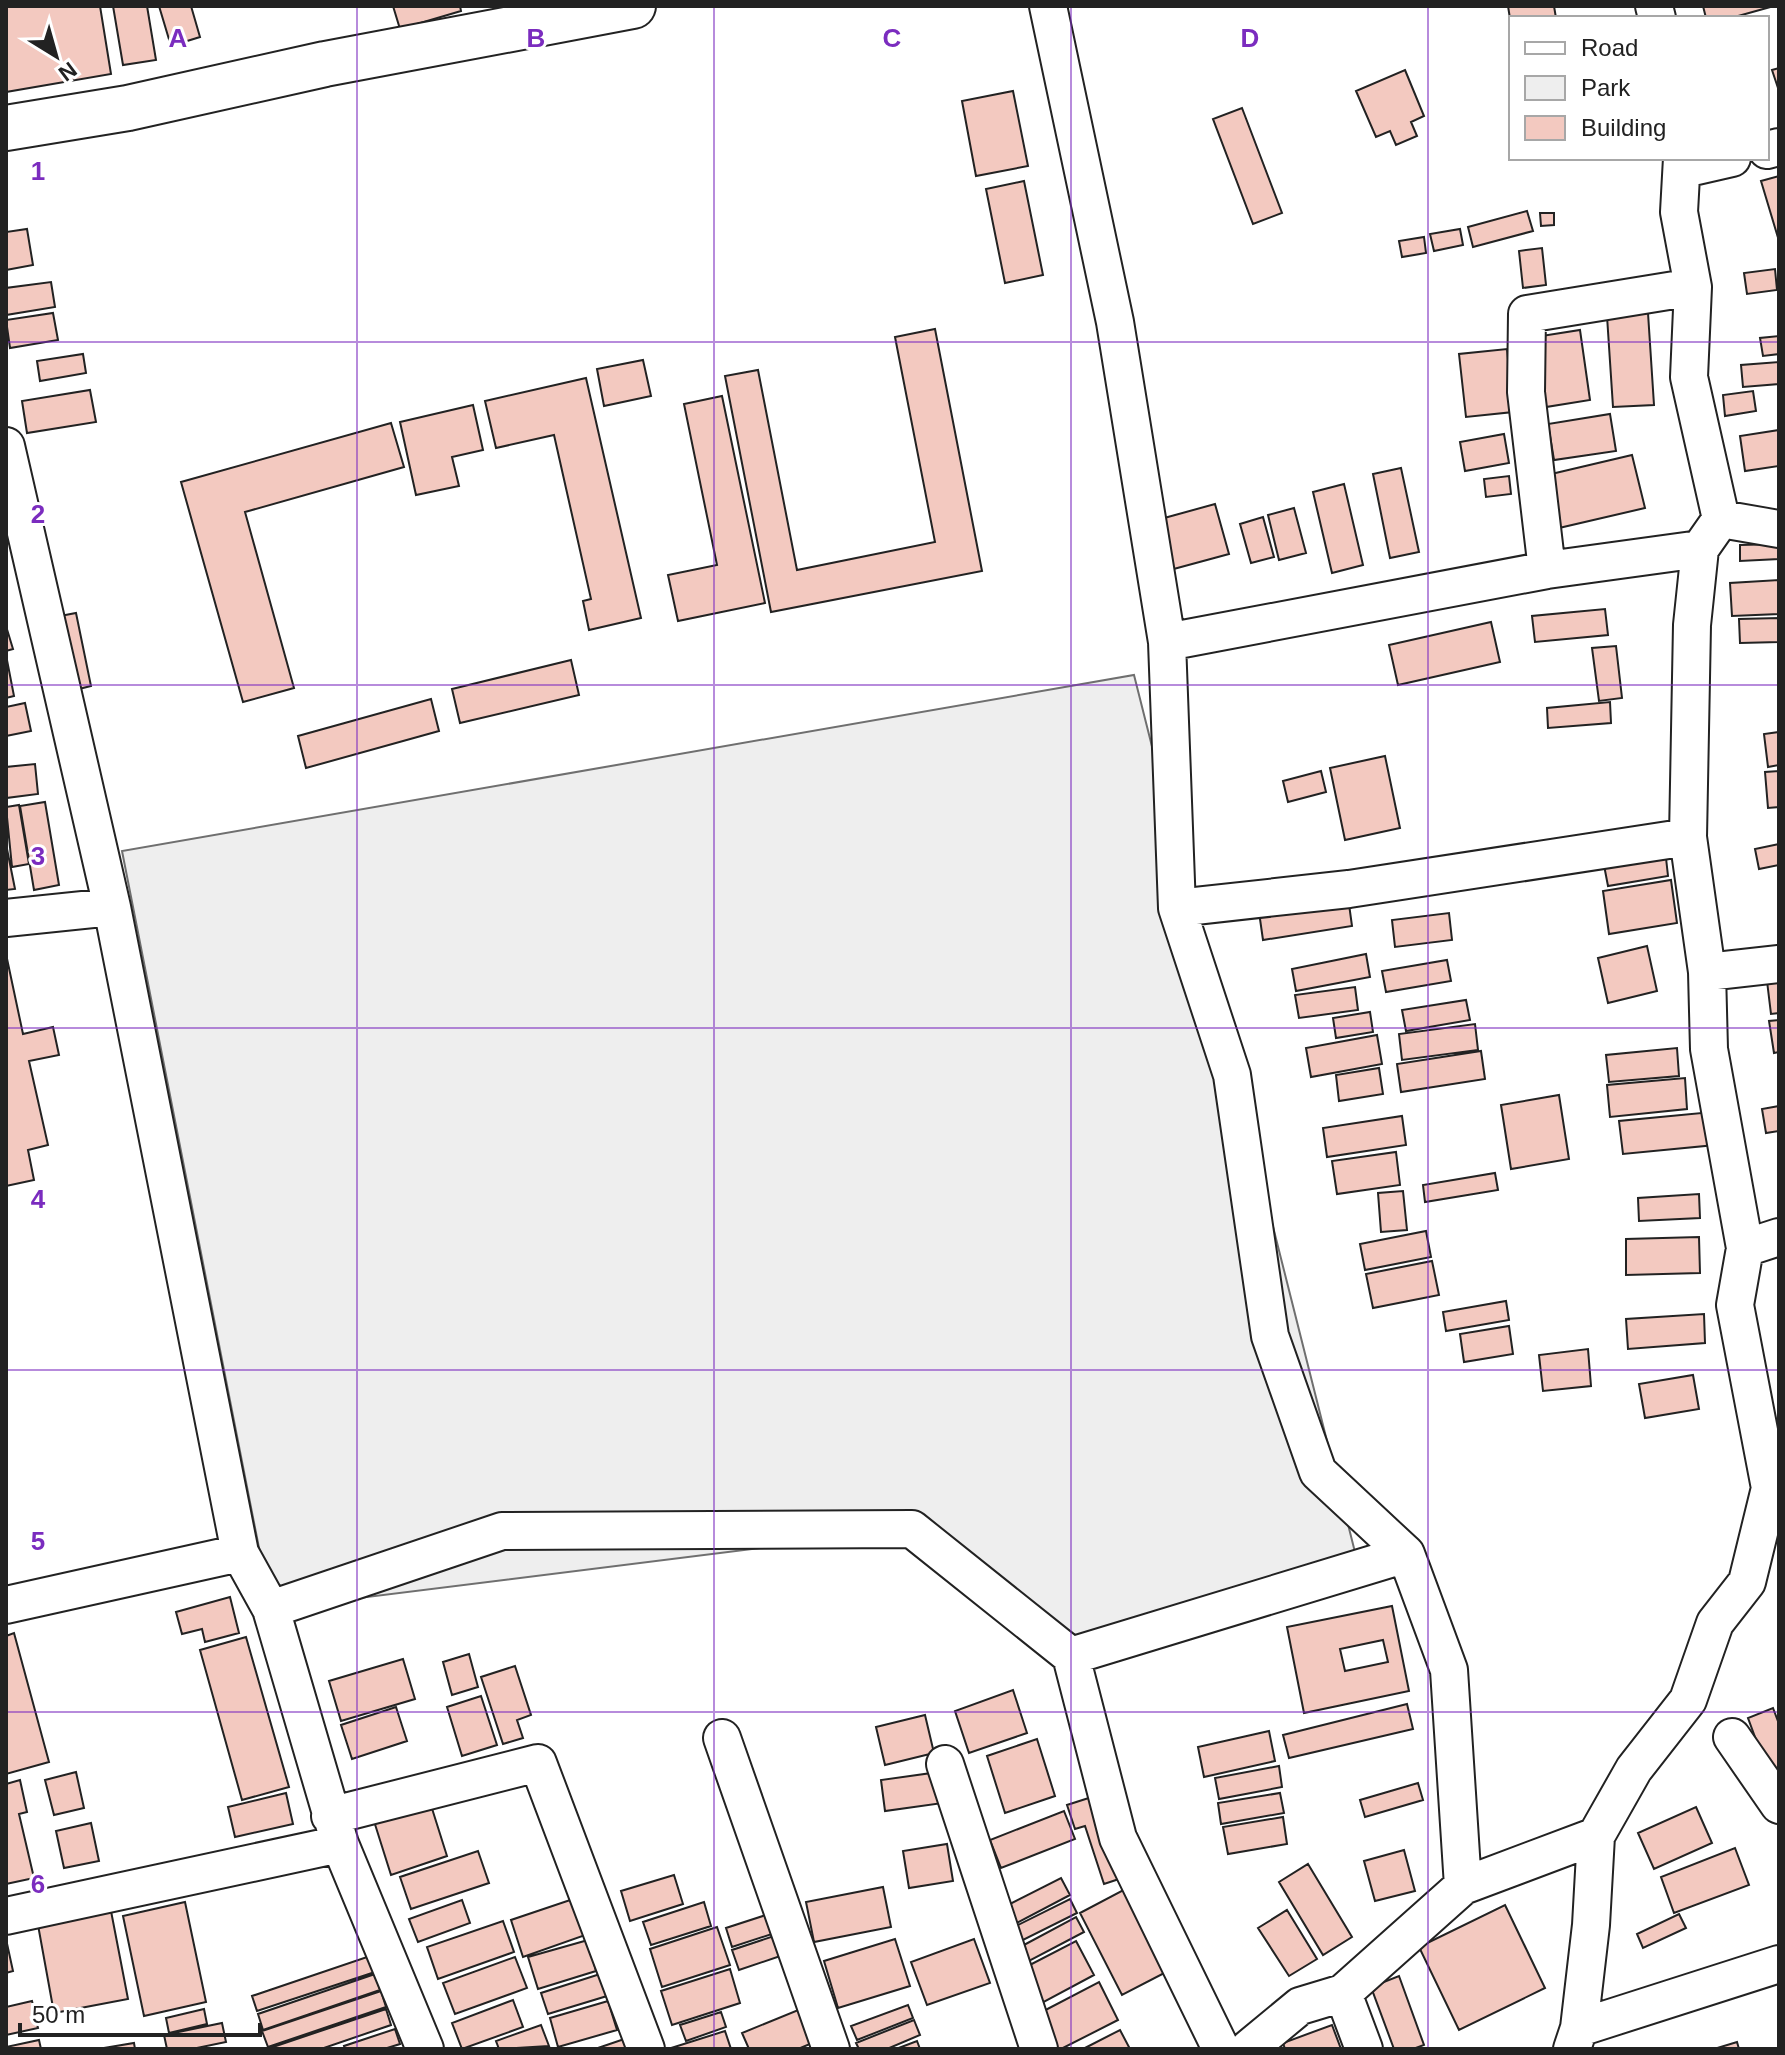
<svg xmlns="http://www.w3.org/2000/svg" width="1785" height="2055" font-family="Helvetica,sans-serif">
	<style>
		.green { fill: #eee; stroke: #6f6f6f; stroke-width: 2 }
		.building { fill: #f3c9c0; stroke: #222; stroke-width: 2; fill-rule: evenodd }
		.lines { fill: none; stroke-linecap: round; stroke-linejoin: round }
		.minor-casing { stroke: #222; stroke-width: 40 }
		.major-casing { stroke: #222; stroke-width: 48 }
		.minor { stroke: #fff; stroke-width: 36 }
		.major { stroke: #fff; stroke-width: 44 }
		.grid { fill: none; stroke: #7b2cbf; stroke-width: 2; stroke-opacity: 0.55 }
		.grid-label { font-size: 26px; text-anchor: middle; font-weight: bold; fill: #7b2cbf; stroke: #fff; stroke-width: 6; stroke-linejoin: round; paint-order: stroke }
	</style>
	<rect width="100%" height="100%" fill="#fff"/>
	<path class="green" d="M1134 675 1359 1568 1071 1656 912 1529 271 1609 122 851Z"/>
	<path class="building" d="M6 6H100L111 74 6 92Z
		M113 6H147L156 60 123 65Z
		M159 6H191L200 37 171 46Z
		M393 6H460L461 11 400 29Z
		M1508 6H1554L1556 18H1511V25Z
		M1703 6H1774L1731 18H1706Z
		M1779 68V91L1772 70Z
		M1405 70 1424 116 1411 122 1417 136 1396 145 1390 131 1376 137 1356 91Z
		M1013 91 1028 166 976 176 962 101Z
		M1242 108 1282 213 1253 224 1213 119Z
		M1779 176V241L1761 181Z
		M1024 181 1043 275 1005 283 986 189Z
		M1527 211 1533 231 1473 247 1468 227Z
		M1540 213H1554V225L1541 226Z
		M27 229 33 265 6 270V232Z
		M1460 229 1463 245 1434 251 1430 234Z
		M1424 237 1426 253 1402 257 1399 241Z
		M1542 248 1546 285 1523 288 1519 251Z
		M1775 269 1777 290 1747 294 1744 273Z
		M51 282 55 307 6 315V288Z
		M53 313 58 340 10 348 6 320Z
		M1648 313 1654 405 1613 407 1607 316Z
		M935 329 982 571 771 612 725 376 758 370 797 570 935 542 895 337Z
		M1580 330 1590 400 1546 407 1535 337Z
		M1779 336V354L1763 356 1760 338Z
		M1507 349 1513 412 1466 417 1459 354Z
		M83 354 86 373 40 381 37 361Z
		M643 360 651 396 604 406 597 369Z
		M1779 362V384L1743 387 1741 365Z
		M586 378 641 618 589 630 583 601 591 599 554 435 496 448 485 401Z
		M90 390 96 422 27 433 22 401Z
		M1753 391 1756 411 1725 416 1723 395Z
		M722 396 765 603 678 621 668 575 717 565 684 404Z
		M473 405 483 450 452 457 459 486 416 495 400 422Z
		M1610 414 1616 451 1554 460 1548 424Z
		M391 423 404 467 245 512 294 688 243 702 181 482Z
		M1779 430V466L1745 471 1740 436Z
		M1504 434 1509 463 1465 471 1460 442Z
		M1632 455 1645 508 1559 528 1547 475Z
		M1401 468 1419 552 1390 558 1373 474Z
		M1509 476 1511 494 1486 497 1484 479Z
		M1344 484 1363 565 1332 573 1313 492Z
		M1215 504 1229 554 1170 570 1157 520Z
		M1294 508 1306 553 1279 560 1268 515Z
		M1263 517 1274 557 1251 563 1240 524Z
		M1779 544V559L1740 561V545Z
		M1779 580V614L1732 616 1730 583Z
		M1605 609 1608 635 1535 642 1532 616Z
		M76 613 91 686 75 690 60 616Z
		M1779 618V642L1740 643 1739 619Z
		M1491 622 1500 662 1398 685 1389 645Z
		M6 626 13 649 6 651Z
		M1616 646 1622 698 1599 701 1592 648Z
		M6 655 14 696 6 698Z
		M571 660 579 695 460 723 452 689Z
		M431 699 439 731 306 768 298 736Z
		M1610 702 1611 723 1548 728 1547 708Z
		M25 703 31 731 6 736V707Z
		M1779 732V765L1768 767 1764 734Z
		M1385 756 1400 828 1345 840 1330 768Z
		M35 764 38 794 6 798V767Z
		M1321 771 1326 792 1288 802 1283 781Z
		M1779 771V807L1768 808 1765 772Z
		M45 802 59 885 34 890 20 806Z
		M19 805 29 864 12 867 6 807Z
		M6 844 15 889 6 890Z
		M1779 844V865L1759 869 1755 849Z
		M1665 849 1668 876 1608 886 1603 860Z
		M1671 880 1677 923 1609 934 1603 891Z
		M1348 897 1352 926 1263 940 1259 912Z
		M1449 913 1452 940 1395 947 1392 920Z
		M1647 946 1657 991 1608 1003 1598 958Z
		M6 954 23 1034 53 1027 59 1055 29 1061 48 1145 28 1150 34 1180 6 1186Z
		M1366 954 1370 977 1296 991 1292 969Z
		M1447 960 1451 981 1386 992 1382 971Z
		M1779 980V1013L1771 1014 1767 981Z
		M1355 987 1358 1010 1299 1018 1295 995Z
		M1466 1000 1470 1020 1406 1031 1402 1010Z
		M1370 1012 1373 1032 1336 1038 1333 1018Z
		M1779 1020V1052L1774 1053 1769 1021Z
		M1475 1024 1478 1050 1402 1060 1399 1034Z
		M1377 1035 1382 1064 1311 1077 1306 1048Z
		M1677 1048 1679 1076 1609 1082 1606 1055Z
		M1481 1051 1485 1079 1401 1092 1397 1064Z
		M1379 1068 1383 1094 1339 1101 1336 1075Z
		M1685 1078 1687 1109 1610 1117 1607 1085Z
		M1559 1095 1569 1159 1511 1169 1501 1105Z
		M1779 1106V1131L1766 1133 1762 1109Z
		M1712 1112 1715 1145 1623 1154 1619 1121Z
		M1402 1116 1406 1145 1327 1157 1323 1128Z
		M1396 1152 1400 1185 1337 1194 1332 1161Z
		M1495 1173 1498 1190 1425 1202 1423 1185Z
		M1403 1191 1407 1230 1381 1232 1378 1193Z
		M1699 1194 1700 1218 1639 1221 1638 1198Z
		M1426 1231 1431 1257 1365 1270 1360 1244Z
		M1699 1237 1700 1273 1626 1275V1239Z
		M1432 1261 1439 1295 1373 1308 1366 1274Z
		M1506 1301 1509 1320 1446 1331 1443 1312Z
		M1704 1314 1705 1343 1628 1349 1626 1319Z
		M1509 1326 1513 1354 1464 1362 1460 1334Z
		M1588 1349 1591 1386 1543 1391 1539 1355Z
		M1693 1375 1699 1409 1645 1418 1639 1384Z
		M230 1597 239 1633 205 1642 202 1629 182 1634 176 1612Z
		M1392 1606 1409 1691 1304 1713 1287 1627ZM1383 1640 1388 1662 1345 1671 1340 1649Z
		M14 1633 49 1762 6 1774V1636Z
		M246 1637 289 1787 242 1800 200 1650Z
		M469 1654 478 1687 452 1695 443 1662Z
		M403 1659 415 1699 341 1721 329 1681Z
		M515 1666 531 1715 517 1720 523 1738 503 1744 481 1677Z
		M1013 1690 1027 1733 969 1753 955 1711Z
		M481 1696 497 1745 462 1756 447 1707Z
		M1407 1704 1413 1729 1289 1758 1283 1735Z
		M396 1707 407 1741 352 1759 341 1725Z
		M1773 1708 1779 1724V1771L1769 1775 1748 1718Z
		M925 1715 934 1753 885 1765 876 1727Z
		M1269 1731 1275 1761 1204 1777 1198 1747Z
		M1037 1739 1055 1796 1005 1813 987 1756Z
		M1279 1766 1282 1787 1219 1799 1215 1778Z
		M76 1772 84 1808 54 1815 45 1780Z
		M939 1772 943 1803 885 1811 881 1780Z
		M20 1780 27 1812 19 1814 34 1878 6 1884V1784Z
		M1418 1783 1423 1800 1365 1817 1360 1800Z
		M286 1793 293 1824 235 1837 228 1807Z
		M1280 1793 1284 1813 1221 1824 1218 1803Z
		M1098 1795 1125 1877 1104 1884 1085 1826 1075 1829 1067 1805Z
		M429 1799 447 1856 391 1875 373 1818Z
		M1696 1807 1712 1843 1654 1869 1638 1833Z
		M1064 1811 1075 1839 1001 1868 990 1840Z
		M1283 1817 1287 1844 1228 1854 1223 1827Z
		M91 1823 99 1861 64 1868 56 1831Z
		M947 1844 953 1881 909 1888 903 1851Z
		M1735 1848 1749 1885 1674 1913 1661 1877Z
		M1404 1850 1415 1891 1375 1901 1364 1861Z
		M478 1851 489 1883 411 1909 400 1877Z
		M1308 1864 1352 1937 1323 1955 1279 1882Z
		M674 1875 683 1904 630 1921 621 1891Z
		M1061 1878 1070 1895 1009 1927 1000 1909Z
		M1131 1886 1174 1968 1122 1995 1080 1913Z
		M883 1887 891 1927 814 1942 806 1902Z
		M582 1896 594 1932 523 1957 511 1920Z
		M1070 1899 1077 1913 1019 1942 1012 1928Z
		M462 1900 470 1923 418 1942 409 1919Z
		M185 1902 206 2002 144 2016 123 1916Z
		M704 1902 711 1926 651 1945 643 1922Z
		M1505 1905 1545 1988 1459 2030 1419 1947Z
		M1287 1910 1317 1959 1289 1976 1258 1928Z
		M111 1911 128 1999 54 2013 38 1925Z
		M778 1911 784 1930 732 1947 726 1928Z
		M1679 1914 1686 1928 1643 1948 1637 1934Z
		M1076 1917 1084 1932 1029 1961 1022 1946Z
		M503 1921 514 1952 438 1979 427 1947Z
		M717 1927 730 1965 662 1987 650 1949Z
		M786 1932 792 1952 739 1970 732 1950Z
		M6 1939 13 1971 6 1973Z
		M895 1939 910 1986 838 2008 824 1961Z
		M974 1939 990 1983 927 2005 911 1962Z
		M588 1940 596 1971 538 1989 528 1957Z
		M1076 1941 1094 1975 1040 2004 1022 1969Z
		M370 1956 375 1972 257 2011 252 1996Z
		M515 1957 527 1988 455 2014 443 1983Z
		M730 1969 740 2003 672 2025 661 1991Z
		M375 1974 380 1990 263 2030 258 2014Z
		M600 1974 607 1996 548 2014 541 1993Z
		M1399 1976 1424 2045 1413 2049H1394L1371 1987Z
		M1099 1982 1118 2020 1061 2049H1052L1034 2016Z
		M381 1991 386 2007 268 2047 262 2031Z
		M513 2000 523 2027 462 2049 452 2023Z
		M32 2001 38 2028 6 2035V2007Z
		M608 2001 617 2030 558 2047 550 2018Z
		M908 2005 913 2018 857 2040 851 2026Z
		M808 2006 822 2039 798 2049H749L742 2033Z
		M204 2009 207 2024 169 2033 166 2018Z
		M386 2009 391 2025 321 2049H267Z
		M721 2012 726 2027 686 2041 680 2025Z
		M914 2020 920 2035 887 2049H859L856 2043Z
		M222 2023 226 2042 192 2049H167L164 2035Z
		M541 2025 549 2046 499 2049 496 2041Z
		M1332 2025 1341 2049H1285L1283 2043Z
		M395 2029 400 2044 384 2049H345L344 2046Z
		M1120 2030 1130 2049H1083Z
		M725 2031 731 2049H668Z
		M633 2036 638 2049H595Z
		M39 2040 41 2049H6V2047Z
		M917 2041 920 2049H896Z
		M1737 2042 1739 2049H1714Z
		M134 2043 135 2049H98Z"/>
	<g class="lines">
		<g class="minor-casing">
			<path id="minor" d="M1048 6 1115 322 1167 642 1547 570 1700 549
				M1654 6 1657 18
				M1767 150 1779 147
				M1684 169 1732 158
				M6 446 112 907 6 918
				M1721 519 1779 529
				M1547 570 1526 392 1527 314 1693 287
				M1167 642 1177 908 1232 1075 1270 1336 1318 1472 1406 1554 1449 1670 1463 1886
				M1177 908 1349 889 1688 837
				M1707 972 1779 964
				M1745 1248 1779 1237
				M6 1605 240 1553 112 907
				M271 1609 502 1531 912 1529 1071 1656 1118 1838 1221 2049
				M1071 1656 1406 1554
				M1732 1737 1779 1805
				M722 1738 831 2049
				M945 1764 1039 2049
				M330 1816 538 1763 646 2049
				M340 1844 425 2049
				M6 1916 340 1844 271 1609 240 1553
				M1343 1993 1364 2049
				M1579 2028 1779 1964
				M1248 2049 1300 2006 1343 1993 1463 1886 1596 1836
				M1572 2049 1579 2028 1591 1925 1596 1836 1634 1769 1688 1700 1715 1623 1747 1582 1770 1488 1735 1305 1745 1248 1709 1049 1707 972 1688 837 1692 625 1700 549 1721 519 1689 377 1693 287 1679 212 1682 158"/>
		</g>
		<g class="major-casing">
			<path id="major" d="M6 128 128 108 325 64 633 6"/>
		</g>
		<use href="#minor" class="minor"/>
		<use href="#major" class="major"/>
	</g>
	<path class="grid" d="M357 6V2049M714 6V2049M1071 6V2049M1428 6V2049M6 342H1779M6 685H1779M6 1028H1779M6 1370H1779M6 1712H1779"/>
	<g class="grid-label">
		<text x="178" y="47">A</text>
		<text x="536" y="47">B</text>
		<text x="892" y="47">C</text>
		<text x="1250" y="47">D</text>
		<text x="38" y="180">1</text>
		<text x="38" y="523">2</text>
		<text x="38" y="865">3</text>
		<text x="38" y="1208">4</text>
		<text x="38" y="1550">5</text>
		<text x="38" y="1893">6</text>
	</g>
	<rect width="1785" height="2055" fill="none" stroke="#222222" stroke-width="16"/>
	<rect x="1509" y="16" width="260" height="144" fill="#ffffff" stroke="#a7a7a7" stroke-width="2"/>
	<rect x="1525" y="42" width="40" height="12" fill="#ffffff" stroke="#a7a7a7" stroke-width="2"/>
	<text x="1581" y="56" font-size="24" fill="#222222">Road</text>
	<rect x="1525" y="76" width="40" height="24" fill="#eeeeee" stroke="#a7a7a7" stroke-width="2"/>
	<text x="1581" y="96" font-size="24" fill="#222222">Park</text>
	<rect x="1525" y="116" width="40" height="24" fill="#f3c9c0" stroke="#a7a7a7" stroke-width="2"/>
	<text x="1581" y="136" font-size="24" fill="#222222">Building</text>
	<g transform="translate(56 56) rotate(143)" stroke="#ffffff" stroke-width="6" paint-order="stroke">
	<path d="M0-6L14 30L0 20L-14 30Z" fill="#222222"/>
	<text y="-12" font-size="22" font-weight="bold" text-anchor="middle" fill="#222222">N</text>
	</g>
	<path d="M20 2023v12h240v-12" fill="none" stroke="#222222" stroke-width="4"/>
	<text x="32" y="2023" font-size="24" fill="#222222" stroke="#ffffff" stroke-width="6" paint-order="stroke">50 m</text>
</svg>
